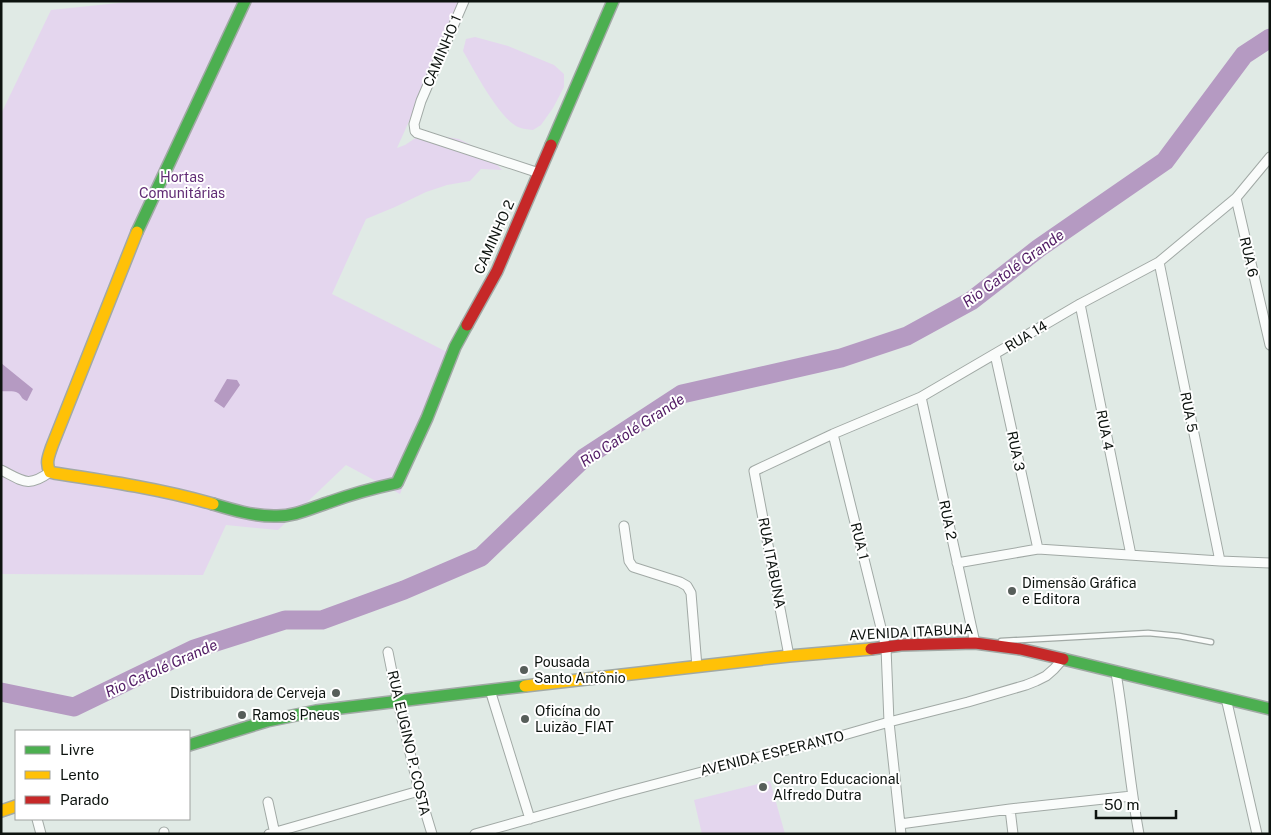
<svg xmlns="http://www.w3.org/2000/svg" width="1271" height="835" viewBox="0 0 1271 835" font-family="'Public Sans',sans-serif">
<rect width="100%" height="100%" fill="#e0eae5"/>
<!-- green -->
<path fill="#e4d6ee" d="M137,1h326l-66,147 8,-3 18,-12 36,6 26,13 17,18 -21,-1 -11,12 -23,4 -21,7 -31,15 -29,12 -34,75 125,63 -57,137 -54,-29 -68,65 -52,-5 -23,50 -202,-1v-460l50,-104z
M475,37l33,9 46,19 10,9v13l-11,21 -12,17 -8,5c-5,-1 -11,-1 -15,-3 -19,-9 -44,-57 -55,-76l3,-12z
M770,781l15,53h-83l-8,-34z"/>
<!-- water -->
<path fill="#b59ac2" d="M1,363l32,26 -6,12c-6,-2 -5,-5 -9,-8 -5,-3 -12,-1 -17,-2z
M227,379l10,1 3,5 -16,23 -10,-7z"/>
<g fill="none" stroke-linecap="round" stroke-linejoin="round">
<!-- river -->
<path stroke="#b59ac2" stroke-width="19" d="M1,692l73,15 120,-58 91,-29h37l82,-30 77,-33 103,-99 98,-64 159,-36 66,-22 64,-35 68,-53 126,-87 79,-106 26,-17"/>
<!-- lane casing -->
<g stroke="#a1a9a5" stroke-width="7">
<path id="lane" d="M1001,641l147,-8 31,3 32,6"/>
</g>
<!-- street casing -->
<g stroke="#a1a9a5" stroke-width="11">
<path id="street" d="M464,1l-43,100 -7,23 1,7 2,2 122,40
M1236,198l34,147
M1159,262l61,299
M1080,304l51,251
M995,354l43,195
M921,397l54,246
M833,434l53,214 3,74 12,112
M1,470c22,11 27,18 49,2
M624,526l5,35 4,6 47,15 7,4 4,7 6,74
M957,563l81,-14 182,12 50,2
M388,652l10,50 21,89 13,43
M789,656l-35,-185 79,-37 88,-37 159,-93 79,-42 77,-64 34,-41
M1116,673c9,53 13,107 23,161
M490,690l40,129
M1226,698l31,136
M268,802l7,32
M1010,809l3,25
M37,819l4,15
M900,824l110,-15 122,-13
M164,832v2
M269,834l150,-43
M475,834l143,-40 141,-37 71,-18 59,-17 79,-20 58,-17 10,-4 10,-5 8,-7 8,-9"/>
</g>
<!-- fast casing -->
<g stroke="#a1a9a5" stroke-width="14">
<path id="fast" d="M551,145l62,-144
M137,232l108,-231
M213,504c20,6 40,12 61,12 20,1 37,-8 56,-14 22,-8 44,-14 67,-19l30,-65 28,-71 12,-22
M1063,659l207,50
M189,745l78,-24 49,-10 209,-25"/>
</g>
<!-- slow casing -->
<g stroke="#a1a9a5" stroke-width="14">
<path id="slow" d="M137,232l-85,214c-3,9 -7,17 -2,26l4,1c53,8 107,16 159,31
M525,686l264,-30 82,-7
M1,811l15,-5"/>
</g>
<!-- jam casing -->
<g stroke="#a1a9a5" stroke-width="14">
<path id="jam" d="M467,325l30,-54 54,-126
M871,649l30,-4 74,-2 45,6 43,10"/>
</g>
<!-- lane -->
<use href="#lane" stroke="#fafcfb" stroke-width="4.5"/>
<!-- street -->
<use href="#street" stroke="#fafcfb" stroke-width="9"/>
<!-- fast -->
<use href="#fast" stroke="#4caf50" stroke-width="11"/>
<!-- slow -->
<use href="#slow" stroke="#ffc107" stroke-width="11"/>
<!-- jam -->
<use href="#jam" stroke="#c62828" stroke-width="11"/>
</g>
<!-- markers -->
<g fill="#575e5a" stroke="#fff" stroke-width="2">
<circle cx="1012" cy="591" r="5"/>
<circle cx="524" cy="670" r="5"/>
<circle cx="336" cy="693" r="5"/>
<circle cx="242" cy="715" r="5"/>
<circle cx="525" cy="719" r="5"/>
<circle cx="763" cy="787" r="5"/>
</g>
<g text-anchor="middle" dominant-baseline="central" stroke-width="4" stroke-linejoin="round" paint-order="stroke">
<!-- street labels -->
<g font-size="14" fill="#0d130f" stroke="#fff">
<text transform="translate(442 51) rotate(-67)">CAMINHO 1</text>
<text transform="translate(494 237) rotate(-66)">CAMINHO 2</text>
<text transform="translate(1249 257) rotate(77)">RUA 6</text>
<text transform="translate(1026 336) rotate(-31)">RUA 14</text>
<text transform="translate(1189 412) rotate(79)">RUA 5</text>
<text transform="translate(1105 430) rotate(79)">RUA 4</text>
<text transform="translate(1016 451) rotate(78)">RUA 3</text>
<text transform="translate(948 520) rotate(78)">RUA 2</text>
<text transform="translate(860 541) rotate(76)">RUA 1</text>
<text transform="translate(772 563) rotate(79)">RUA ITABUNA</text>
<text transform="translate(911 632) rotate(-3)">AVENIDA ITABUNA</text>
<text transform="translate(409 743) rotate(77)">RUA EUGINO P. COSTA</text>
<text transform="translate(772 753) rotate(-14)">AVENIDA ESPERANTO</text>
</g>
<!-- park labels -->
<g font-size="14" fill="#602b74" stroke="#fff">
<text x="182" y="177">Hortas<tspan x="182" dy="16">Comunitárias</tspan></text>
</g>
<!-- poi labels -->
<g font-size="14" fill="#0d130f" stroke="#fff" text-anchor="start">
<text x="1022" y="583">Dimensão Gráfica<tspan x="1022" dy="16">e Editora</tspan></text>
<text x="534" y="662">Pousada<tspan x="534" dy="16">Santo Antônio</tspan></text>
<text x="326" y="693" text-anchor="end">Distribuidora de Cerveja</text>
<text x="535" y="711">Oficína do<tspan x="535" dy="16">Luizão_FIAT</tspan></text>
<text x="252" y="715">Ramos Pneus</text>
<text x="773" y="779">Centro Educacional<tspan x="773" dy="16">Alfredo Dutra</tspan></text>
</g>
<!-- water labels -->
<g font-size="15" font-style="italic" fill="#511b64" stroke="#fff">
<text transform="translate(1013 268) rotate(-36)">Rio Catolé Grande</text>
<text transform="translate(632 430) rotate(-33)">Rio Catolé Grande</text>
<text transform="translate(161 668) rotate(-24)">Rio Catolé Grande</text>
</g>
</g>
<!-- border -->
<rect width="1271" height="835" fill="none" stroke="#0d130f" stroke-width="5"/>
<!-- legend -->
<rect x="15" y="730" width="175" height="90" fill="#ffffff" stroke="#9ea19f"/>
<rect x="25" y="746" width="25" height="8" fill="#4caf50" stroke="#9ea19f"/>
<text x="60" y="755" font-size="15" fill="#0d130f">Livre</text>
<rect x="25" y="771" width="25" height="8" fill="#ffc107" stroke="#9ea19f"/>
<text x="60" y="780" font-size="15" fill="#0d130f">Lento</text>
<rect x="25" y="796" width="25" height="8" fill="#c62828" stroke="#9ea19f"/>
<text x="60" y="805" font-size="15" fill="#0d130f">Parado</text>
<!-- scale -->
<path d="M1096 810v8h80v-8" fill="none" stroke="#0d130f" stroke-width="2.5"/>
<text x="1104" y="810" font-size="15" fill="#0d130f" stroke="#ffffff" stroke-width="4" paint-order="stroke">50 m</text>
</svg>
